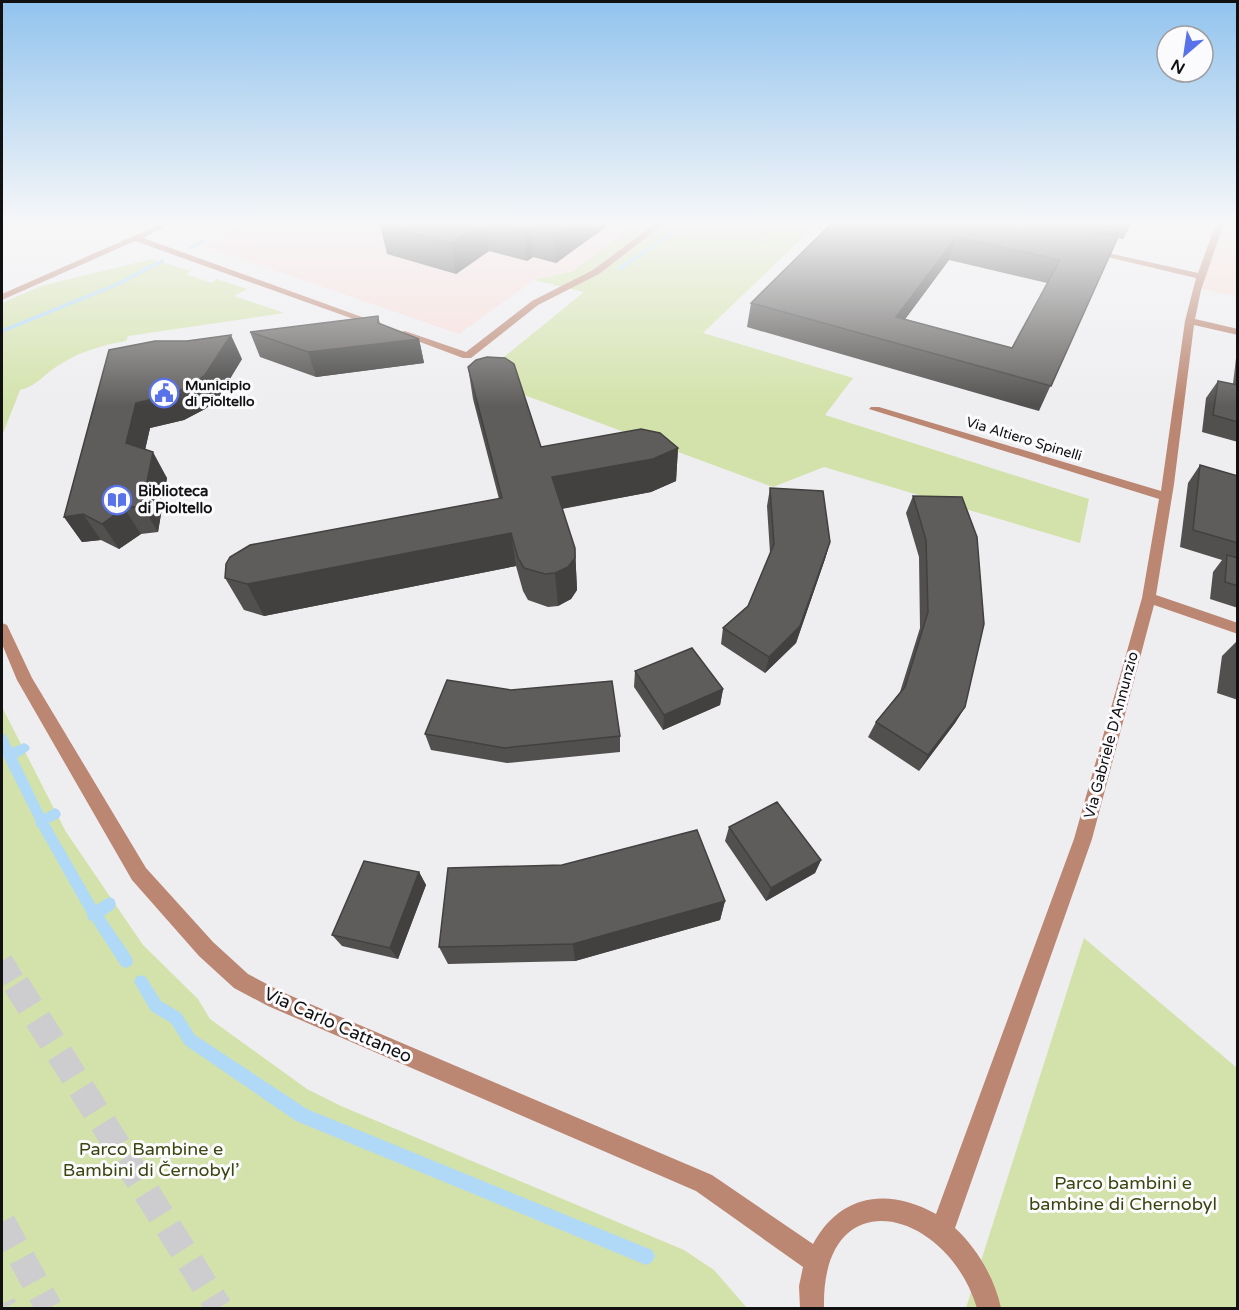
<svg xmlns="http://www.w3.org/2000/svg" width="1239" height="1310" viewBox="0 0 1239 1310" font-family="'Varela Round',sans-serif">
<rect width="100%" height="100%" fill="#eeedf0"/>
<!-- industrial -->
<path fill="#f7ded7" d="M1220,223h17v73l-40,-8z"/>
<!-- education -->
<path fill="#f8ddda" d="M248,223h389l-64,48 -39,9 -75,54 -257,-89z"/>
<!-- green -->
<path fill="#d3e2aa" d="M637,223h181l-115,110 150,45 -28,37 264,84 -9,44 -256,-76 -51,20 -295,-109 106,-86 -50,-12 39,-9z
M152,259l39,12 -5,3 25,9 6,-4 30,10 -13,7 50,17 -156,23 -2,5c-24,4 -47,11 -67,24 -15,9 -22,21 -39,25l-18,46v-133l39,-17z
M2,707l64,125 77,113 55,54 12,20 97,70 34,17 343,144 30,20 33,38h-745z
M1084,938l153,130v240h-271z"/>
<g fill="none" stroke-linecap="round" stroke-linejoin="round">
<!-- stream -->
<path fill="#b0d9f7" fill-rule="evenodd" d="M685,223h6l-70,47 -5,-1z
M204,239l3,2 -1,1 -15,7 -5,-1z
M162,259l2,1v2l-44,23 -118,48v-4l114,-46z
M2,733l4,2 6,13 12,-5 4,2 2,3 -2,3 -11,7 27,56 11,-6 4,2 2,4 -2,4 -10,5 47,82 13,-8 5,2 2,5 -2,5 -10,7 27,40 2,5 -2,5 -5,2 -5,-2 -29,-45 -4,-1 -1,-6 -49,-87 -2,-1 -1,-6 -32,-64 -1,-6z
M141,975l5,2 15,24 20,12 14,22 112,74 345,141 3,6 -3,6 -6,3 -350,-144 -111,-76 -14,-22 -20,-12 -17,-29 2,-5z"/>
<!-- highway-tunnel-far1 -->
<path stroke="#cdcccf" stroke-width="22" stroke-dasharray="22 10" stroke-linecap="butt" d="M2,961l15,25"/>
<!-- highway-tunnel -->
<path stroke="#cdcccf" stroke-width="27" stroke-dasharray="27 14" stroke-linecap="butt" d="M16,984l203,324
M2,1222l47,86
M2,1304l2,4"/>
<!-- minor -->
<path fill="#bb8672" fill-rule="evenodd" d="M163,223h10l-30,15 241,87 -8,2 -241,-86 -133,59v-6z
M656,223h9l-66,51 -61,31 -67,53h-8l-67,-25 9,-2 61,21 66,-51 61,-31z
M1216,223h8l-23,67 -6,29 43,10v6l-44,-10 -20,159 -18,111 82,28v11l-84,-29 -62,234 -137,389c22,20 40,51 46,80h-24c-31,-101 -156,-130 -153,0h-24l-1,-22 4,-19 -107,-76 -428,-185 -34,-18 -35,-32 -67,-76 -115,-200 -15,-36v-21l5,2 25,53 114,190 67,74 35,32 34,18 430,183 101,69c27,-50 75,-57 123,-30l138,-375 68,-241 17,-99 -290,-90 2,-2h8l282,84 24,-170 11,-43 -110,-26 4,-3 108,24z"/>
</g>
<!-- wall -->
<path fill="#52504e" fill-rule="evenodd" d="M383,223h228l-55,40 -23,-6 -6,4 -38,-10 -33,23 -69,-20 -7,-29z
M832,223h300l-9,16 -5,-1 -79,173 -292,-84 4,-24zM949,260l98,23 -35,65 -107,-29z
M380,324l39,15 5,24 -108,14 -56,-20 -10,-25z
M155,341l87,18 -25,41 -12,9 -21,11 -34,8 -5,22 22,28 -9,54 -17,2 -22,15 -18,-9 -19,2 -18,-25z
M1238,341v101l-36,-10 4,-34 12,-17 15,3z
M468,367l73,80 137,1 -2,33 -25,11 -89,17 13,39 2,42 -6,9 -13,7 -10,1 -20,-7 -5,-9 -7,-25 -252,50 -20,-6 -19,-32 274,-79 -26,-100z
M1200,465l38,11v132l-28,-9 3,-27 9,-12 -42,-13 8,-64z
M770,488l60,54 -5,17 -29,84 -31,30 -44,-29 2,-16 25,-22 22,-53 -3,-47z
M913,496l49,1 3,210 -10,16 -36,48 -51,-34 8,-15 24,-30 20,-64 -1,-71 -13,-44z
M1238,640v60l-21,-7 5,-37z
M635,671l88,18 -3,16 -57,25 -29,-43z
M425,734l195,2v16l-113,11 -76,-13z
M729,827l92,33 -6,13 -49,28 -41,-60z
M419,872l7,13 -28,74 -56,-13 -10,-11z
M725,901l-5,19 -145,41 -127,3 -9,-17z"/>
<!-- shaded-wall -->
<path fill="#424140" d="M484,223h1l4,28 -33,23 -5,-31z
M569,223h42l-55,40 -2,-30z
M531,227l2,30 -6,4 -3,-29z
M956,237l-7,23 -60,81 7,-24z
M378,316l6,24 35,-1 5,24 -108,14 -8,-25z
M231,335l11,24 -25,41 -12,9 -21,11 -34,8 -9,40 -15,-25 10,-40z
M678,448l-2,33 -25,11 -97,18 -2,-33z
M153,452l14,26 -9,54 -16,-26z
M124,508l17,26 -22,15 -17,-25z
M83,514l18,26 -19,2 -18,-25z
M511,533l5,33 -252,50 -17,-32z
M830,542l-5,17 -29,84 -31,30 4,-16z
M575,548l2,42 -6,9 -13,7 -3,-33z
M723,689l-3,16 -57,25 1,-15z
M965,707l-10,16 -36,48 9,-16z
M821,860l-6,13 -49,28 5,-13z
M419,872l7,13 -28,74 -8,-11z
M725,901l-5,19 -145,41 -2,-17z"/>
<!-- building -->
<path fill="#5f5d5b" stroke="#424140" stroke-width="1.5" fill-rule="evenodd" d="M383,223h101l-33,20 -71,-18z
M488,223h81l-15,10 -23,-6 -7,5z
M832,223h220l66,14 -67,149 -300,-83zM956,237l104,23 -48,88 -116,-31z
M1092,223h32l-2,6z
M378,316v7l41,16 -111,13 -58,-20z
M231,335l-26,40 -12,9 -22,11 -35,8 -10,40 27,9 -11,54 -18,2 -22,16 -19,-10 -19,3 45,-167 46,-9h32z
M487,357l18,1 9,6 27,83 100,-18 19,4 18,15 -25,11 -101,18 23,71v10l-7,9 -13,6 -10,1 -21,-6 -6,-10 -7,-25 -264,51 -22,-6 1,-14 4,-7 20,-12 252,-47 -34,-131 8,-7z
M1218,381l20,4v37l-25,-7z
M1200,465l38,11v67l-45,-13z
M770,488l53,3 7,51 -30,84 -31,31 -46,-29 25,-22 26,-62z
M913,496l49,1 15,40 7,87 -19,83 -37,48 -52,-33 29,-35 23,-75 -2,-72z
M1227,555l11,3v28l-13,-4z
M692,648l31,41 -59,26 -29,-44z
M447,680l64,10 101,-9 8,55 -116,12 -79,-14z
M777,802l44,58 -50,28 -42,-61z
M697,830l28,71 -152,43 -134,3 9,-79 114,-3z
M364,861l55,11 -29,76 -58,-13z"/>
<!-- sky -->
<linearGradient id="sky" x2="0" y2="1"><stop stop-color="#91c3ee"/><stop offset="0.55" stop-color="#f7f7f8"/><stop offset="1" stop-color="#f7f7f8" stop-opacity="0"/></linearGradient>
<rect width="1239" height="406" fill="url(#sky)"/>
<!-- icons -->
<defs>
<g id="civic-ring" transform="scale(1.5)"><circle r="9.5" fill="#fbfbfe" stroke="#5a72e9" stroke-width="1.5"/><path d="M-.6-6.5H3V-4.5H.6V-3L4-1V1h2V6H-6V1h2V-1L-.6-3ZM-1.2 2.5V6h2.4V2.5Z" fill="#5a72e9"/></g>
<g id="library-ring" transform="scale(1.5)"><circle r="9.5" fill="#fbfbfe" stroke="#5a72e9" stroke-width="1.5"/><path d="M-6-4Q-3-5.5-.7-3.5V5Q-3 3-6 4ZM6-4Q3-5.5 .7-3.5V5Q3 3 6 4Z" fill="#5a72e9"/></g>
</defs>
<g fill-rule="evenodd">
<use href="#civic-ring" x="164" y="393"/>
<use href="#library-ring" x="117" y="500"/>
</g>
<g text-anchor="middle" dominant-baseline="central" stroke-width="6" stroke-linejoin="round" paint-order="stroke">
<!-- far-poi labels -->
<g font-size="14" font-weight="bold" fill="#111112" stroke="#fbfbfe" text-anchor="start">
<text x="185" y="385">Municipio<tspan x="185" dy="16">di Pioltello</tspan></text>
</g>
<!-- far-street labels -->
<g font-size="14" fill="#111112" stroke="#fbfbfe">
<text transform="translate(1024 439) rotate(17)">Via Altiero Spinelli</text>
</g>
<!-- poi labels -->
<g font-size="15" font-weight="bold" fill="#111112" stroke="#fbfbfe" text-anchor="start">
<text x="138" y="491">Biblioteca<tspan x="138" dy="17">di Pioltello</tspan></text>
</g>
<!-- street labels -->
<g font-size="15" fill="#111112" stroke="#fbfbfe">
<text transform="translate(1111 735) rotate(-75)">Via Gabriele D'Annunzio</text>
</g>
<!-- near-street labels -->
<g font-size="18" fill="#111112" stroke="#fbfbfe">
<text transform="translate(338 1025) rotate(24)">Via Carlo Cattaneo</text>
</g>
<!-- near-park labels -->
<g font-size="18" fill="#3b450e" stroke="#fbfbfe">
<text x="151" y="1149">Parco Bambine e<tspan x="151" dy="21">Bambini di Černobyl’</tspan></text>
<text x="1123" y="1183">Parco bambini e<tspan x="1123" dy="21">bambine di Chernobyl</tspan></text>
</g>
</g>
<!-- border -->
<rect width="1239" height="1310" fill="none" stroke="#111112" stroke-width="6"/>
<!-- north arrow -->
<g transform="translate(1185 54) rotate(209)"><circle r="28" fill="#fbfbfe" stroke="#9d9da0" stroke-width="1.5"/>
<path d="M0-4.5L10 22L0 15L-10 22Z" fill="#5a72e9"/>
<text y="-9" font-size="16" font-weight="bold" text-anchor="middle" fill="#111112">N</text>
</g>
</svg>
